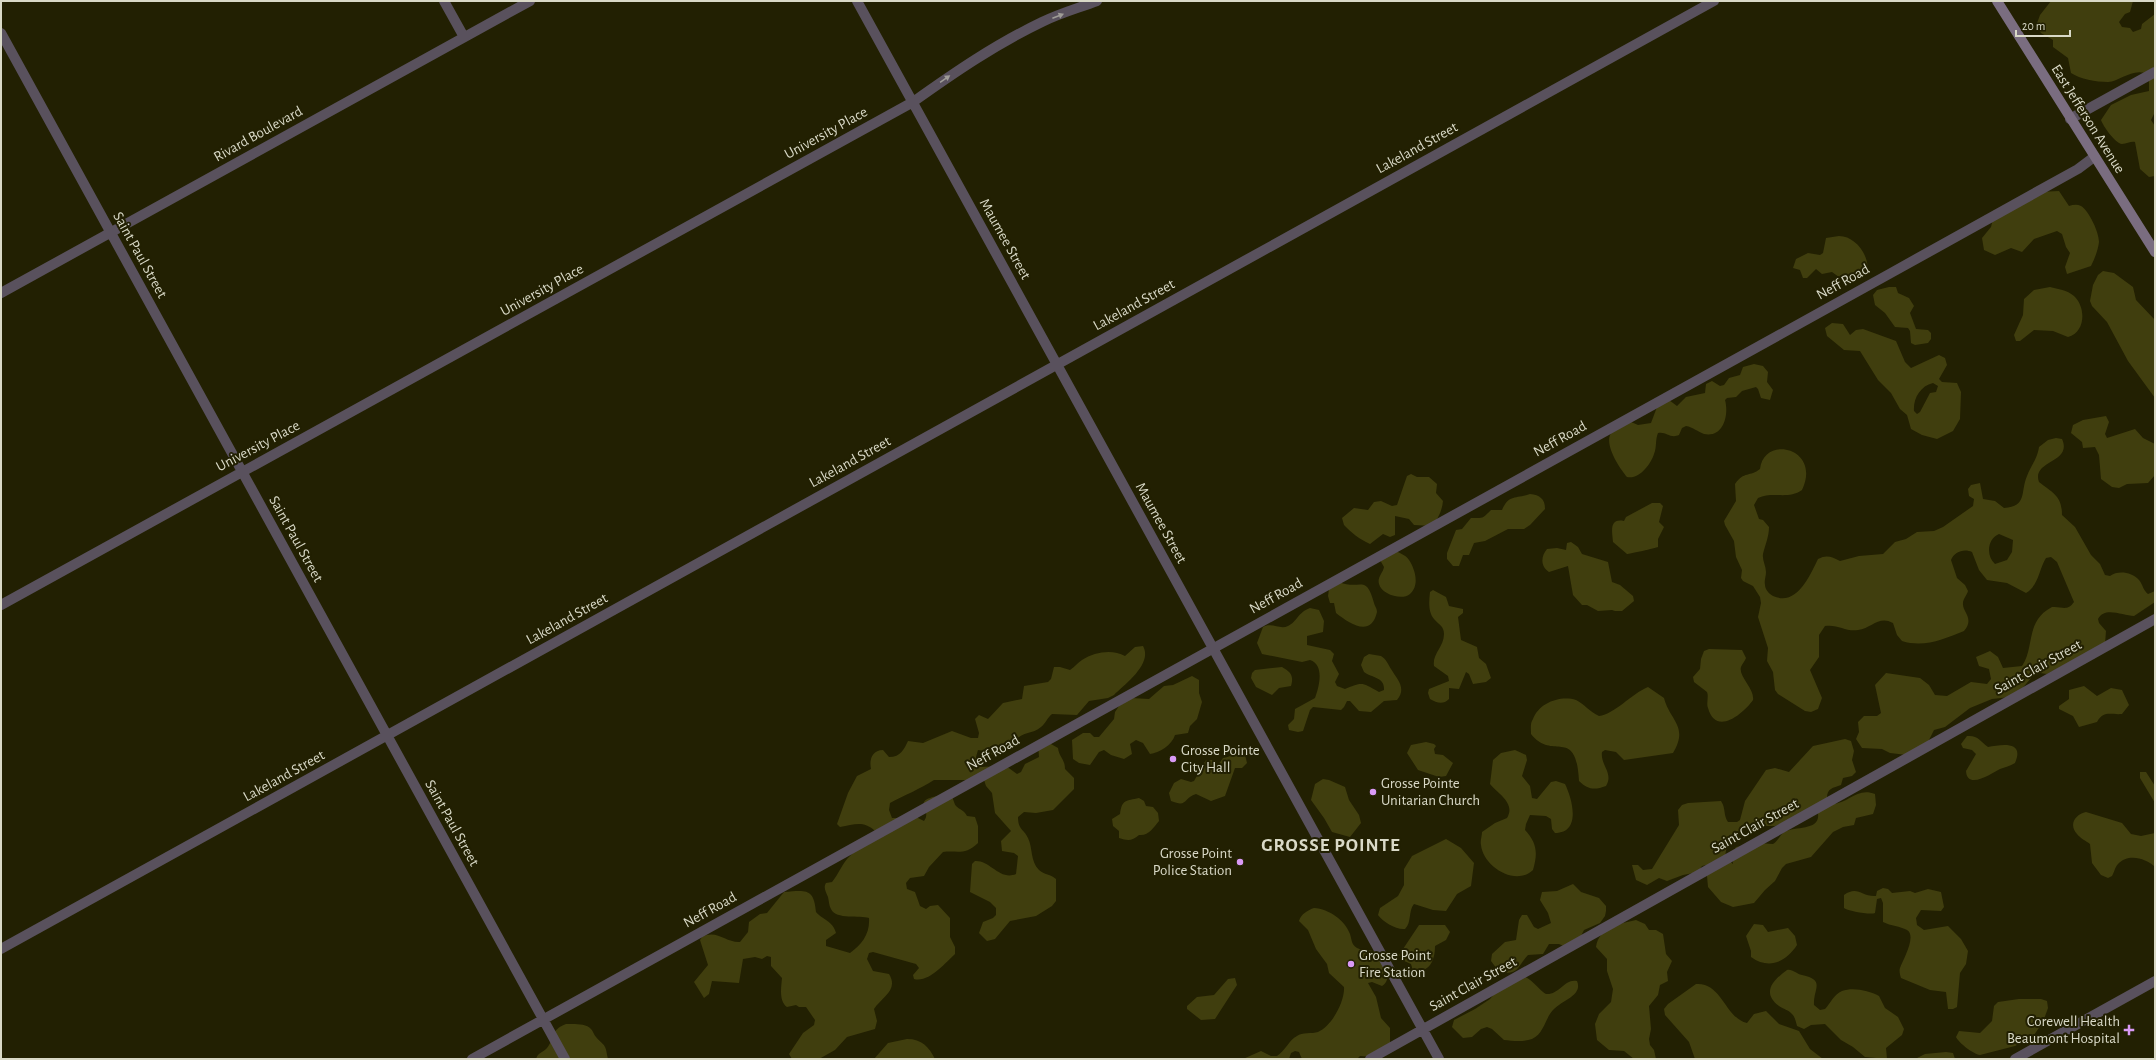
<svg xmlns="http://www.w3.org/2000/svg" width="2156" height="1060" viewBox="0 0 2156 1060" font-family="'Alegreya Sans',sans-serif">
<rect width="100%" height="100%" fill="#222002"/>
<!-- green -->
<path fill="#403e0e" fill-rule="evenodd" d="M2051,1h82l-3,11 -5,2 -6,8 3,5 8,1 3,4 8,-3 1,-5 13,-10v98l-4,8 4,6v50l-6,1 -9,-8 -5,-27c-4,-1 -8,2 -13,2 -7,-1 -19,-18 -21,-24l10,-15 20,-10 18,-4v-10l-4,-8c-14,-4 -25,8 -37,9 -12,0 -28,-3 -37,-9l-3,-15 -15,-11v-7l-12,-7 -5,-7 4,-11z
M2059,191l10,15c4,-1 8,-2 12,0 8,5 18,26 18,36 -1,8 -4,16 -8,24l-24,8 -2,-7 5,-14 -4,-6 -4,-13 -5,-3 -23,8 -12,13 -11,-4 -16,7 -11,-5 -2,-12 9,-11 2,-8 46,-27z
M1839,236c17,0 32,21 28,38l-6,2 -22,1 -7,-5 -10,2 -6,-5 -9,9h-4l-3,-8 -7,-2 3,-9 12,-6 12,2 3,-2 3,-15z
M2103,271l11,2 19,14 3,13 19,20v78l-27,-37 -21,-39 -15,-16 -2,-5 3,-16 5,-10z
M1889,287h7l2,6 11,5 5,8 -4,7 6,16 12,1 3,3v6l-3,4 -13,2 -4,-2 -1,-12 -2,-3 -13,-1 -10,-14 -10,-8 -2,-10 4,-5z
M2050,287c8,2 17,3 24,9 12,11 12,36 -6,41l-15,-6 -19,-1 -14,11h-4l-2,-6 9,-20 1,-16 10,-9z
M1832,323l11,1 7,11 6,-5 7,-1 33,12 9,21 6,6 28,-13 6,3 2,7 -8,14 3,3 15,1 4,9 -1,27 -7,12 -16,8 -15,-4 -11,-6 -4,-14 -7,-6 -9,-16 -13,-13 -18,-29 -16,-1 -17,-14 -2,-8zM1933,383l5,3 -2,6 -6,1 -10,19 -3,2 -3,-3c-1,-12 6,-25 19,-28z
M1754,364l9,2 5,6 -1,10 6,8 -3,10 -9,-2 -3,-9 -2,-2 -14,4 -6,6 -9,1 -2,2c4,14 -1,38 -21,34 -6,-2 -11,-7 -18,-8l-4,2 -3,7c-9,4 -13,-4 -21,-2 -3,7 -1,14 -4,21 -3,10 -15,26 -27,23 -7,-8 -26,-36 -14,-46 4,-4 13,-6 18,-9l7,3 13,-2 6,-16 12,-7 8,6 9,-9 19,-4 1,-9 6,-3 8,5 4,-1 5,-7 11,-3 3,-8z
M2106,416l3,6 -4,12 2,4 28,-9 8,9 12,6v31l-7,8 -21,1 -8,4 -7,-1 -11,-8 -2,-24 -4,-8 -12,1 -1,-6 -11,-9 2,-8 10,-5z
M2056,438l6,1c11,24 -31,21 -23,43 14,11 23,14 23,33l13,12 16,28 9,9 5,11 5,1c8,-6 22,-4 29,4 4,5 4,10 9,14l7,-3v11l-21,14c-11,0 -29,-10 -36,3l1,4 7,8 -1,13 -58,30 -7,-1 -8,4 -12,14 -10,6 -18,2 -22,9 -25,19 -11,3 -9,18 -18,7 -17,-2 -8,-4 -20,-1 -6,-9 3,-7 -1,-10 6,-6h13l4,-3 -6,-28 11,-12 34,5 9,7 6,10 12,1 24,-14 16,2 4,-5 -2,-10 -10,-3 -3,-9 14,-6 8,6 5,11 19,-2c13,-19 3,-45 30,-59 10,-1 15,5 22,-5l-17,-40 -6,-5 -5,1c-7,11 -7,27 -20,35l-19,-10 -20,-3 -8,-10 -7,-18c-8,-4 -18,0 -21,8l6,18 8,7 3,6c-1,4 -5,8 -5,12 -1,9 12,15 1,28 -20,8 -40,17 -62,10l-5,-6 -4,-12c-14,-8 -21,5 -35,7 -12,2 -20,-6 -33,-4l-6,9v22l-9,13 12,28 -4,11 -7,3 -6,-1 -27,-17 -3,-4 -2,-18 -6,-11 1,-13 -10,-31 3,-14 -1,-6 -7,-11 -10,-5 -2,-3 1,-8 -6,-13 -2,-16 -9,-16 -1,-4 12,-20 -1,-17c9,-13 15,-7 25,-15 4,-35 62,-21 42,21 -14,10 -29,1 -44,8l-4,7 5,14 4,1 6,7c0,10 -4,18 -6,27 -1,6 3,12 3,18 0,5 -2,8 -1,13 0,4 4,9 8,11 24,11 37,-21 45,-37 9,-5 14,-2 22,2l19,-5 24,-2 12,-12 11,-3 11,-7 17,-1 9,-4 30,-21 1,-7 -5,-3 -1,-7 3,-4 9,-2 3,16 12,2 9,7c24,-2 16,-16 23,-32 4,-11 10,-16 12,-29l9,-7zM1999,534l14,6 -1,12 -5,8 -12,4c-9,-8 -8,-25 4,-30z
M1411,474l6,3h12l8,7 -1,9 7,8c-1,10 -5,18 -11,25l-18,-1 -5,-6 -14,-3v19l-5,2 -7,-3 -13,10c-11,-5 -18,-11 -26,-19l-2,-7 12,-10 14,2 6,-8 7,-1 11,5 5,-1 10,-29z
M1530,494c10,1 15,5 15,15l-15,16 -6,4h-16l-23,12 -11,2 -5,12h-6l-4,11h-6l-6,-7v-6l9,-23 6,-1 9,-11c13,0 11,1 20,-8h11c7,-16 13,-11 28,-16z
M1652,503h8l3,3 -4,16 5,5 -6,12v8c-2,1 -29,7 -31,7l-14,-12c-1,-11 -4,-24 11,-21l2,-4z
M1571,542l7,5 4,7 26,8 4,20 8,3 13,11 1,5 -12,10h-7l-3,-1 -14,1 -11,-6h-5l-9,-10 -5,-29 -19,6c-9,-6 -8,-16 -2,-23l10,-1 9,2 1,-7z
M1393,550c5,2 13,5 16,10 6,9 11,25 1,34 -8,7 -29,0 -31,-10 -2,-7 4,-11 5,-17l-4,-7z
M1339,582c21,9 27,-9 35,21 1,4 3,5 3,9 -6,26 -27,12 -41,1l-2,-10h-4l-2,-7 1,-7z
M1433,590l13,7 3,9 14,3v4l-5,4 3,23 16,7 2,11 7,6 5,14 -5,4 -13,2 -4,-10 -3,-2 -7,17 -10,-1v11c-6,6 -12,4 -19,0l-2,-6 1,-4 20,-8 -1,-5 -14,-10c-2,-12 10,-19 10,-32 0,-8 -5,-9 -10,-15 -6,-7 -5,-18 -4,-27z
M1310,608l9,2 5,11 -1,11 -16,4v9l23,5 4,4 -2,7 7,13 -4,8 2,4 8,3c18,-7 16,-7 34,3l5,-2c1,-13 -12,-12 -20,-18l-3,-7 3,-8 5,-3 12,2c5,3 7,8 10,13 6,10 16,19 6,31l-13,1 -13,11 -12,-1 -9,-10h-3l-3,6 -3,3 -28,-3 -3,3 -7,21 -5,1 -9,-2 -1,-5 6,-6 1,-10 20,-11c4,-11 10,-33 -5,-38l-8,2 -40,-8 -5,-11 6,-16c8,-5 17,3 25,-1 10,-5 9,-13 22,-18z
M1143,646c10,18 -18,38 -29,49l-6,3 -19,3 -12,14 -25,-1c-5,4 -6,9 -11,13 -9,8 -21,4 -27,16l-15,2 -2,9c-8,2 -13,-4 -19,-4l-2,7 2,10 28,-1 11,8 4,-2 4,-8 14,-7 -1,-13h13l7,4c1,9 7,11 7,21l9,9v11l-21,21 -17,3 -12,-1 -6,5c0,13 6,12 10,21 5,10 2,23 11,32 5,5 12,4 17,9v22l-4,5 -16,10 -26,5 -15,18 -8,2 -8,-8 4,-11 10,-4 3,-3v-7l-6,-6 -20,-10 2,-28 3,-3c15,-1 25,20 41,13l2,-18 -4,-3 -12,-2 -1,-10 10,-10 -16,-18 -3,-20 -6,-7 -2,-6h-50c-14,9 -29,15 -44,23l-1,7 3,8h10c5,-3 7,-10 14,-6l2,6 6,3c10,-14 -19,-21 25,-27 5,3 4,8 7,12 4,4 8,4 11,10l8,1 3,9v17c-13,13 -21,7 -35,9l-14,15 -5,9 -14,2 -4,5 1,6 8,3 5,14 6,3 4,-3 8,-1 12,13v19l5,10v7c-10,9 -26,29 -41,25l-1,-4 6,-7 -3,-4 -43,-12 -4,1 -2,6 6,12 16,3c10,16 -7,23 -15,35l3,12 -2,8 -28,8 -12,13 -16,9h-27l-3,-5 14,-21 11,-8 1,-5 -9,-13h-7l-3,-2 -9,2c-8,-6 -6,-18 -5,-29l-11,-12v-9l-4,-1 -5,3 -7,-2 -12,2 -4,24 -27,-2 -3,13 -5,4 -10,-16 14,-17 -8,-25 2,-3c15,-8 24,6 38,5l8,-10 1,-10 11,-8 7,-1 17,-21c22,-2 30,-4 32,20 7,8 17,9 20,21l-10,7v6l24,7c12,-9 20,-19 19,-35 -9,-3 -33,2 -38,-9 -2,-3 -2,-8 -3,-12 -2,-5 -5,-9 -2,-14l6,-1c7,-8 10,-19 18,-26 6,-7 16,-10 24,-16l1,-9c-12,-11 -21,-6 -35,-4l-3,-3 11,-31 9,-17 14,-7c-2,-9 1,-19 12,-19l6,7c12,0 15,-8 19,-16l15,2 29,-12 19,7h7l1,-5 -4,-14 4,-4 9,4 15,-16 19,-4 2,-13 24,-4 3,-3 3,-12h6l10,3c5,-3 7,-7 12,-10 13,-8 30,-11 43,-4l10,-9z
M1709,649l33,1 4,8c-1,3 -4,6 -5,9 -3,9 14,22 12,33 -9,13 -37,37 -45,8 -2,-5 1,-11 -1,-16l-13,-10 -1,-5 7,-8 1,-10 3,-8z
M1282,667c9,5 12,9 9,19l-12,2 -7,7 -16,-8 -5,-9 1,-5 3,-3z
M1192,676l7,4v13l3,9 -5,17 -7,7 -2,7 -13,2c-3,10 -16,18 -25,19l-7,-11 -7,-3 -6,4 2,10 -8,5 -13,-4 -7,-5 -5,2 -9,13 -11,-2 -6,-4 -1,-19 11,-7h7l4,4h5l15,-18 1,-7 4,-6 12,-8 18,1 15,-13 9,-1z
M2084,686l13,10 14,-8 11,2 7,15 -7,9c-12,1 -18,-4 -25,8l-18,5 -6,-11 -14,-7v-3l10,-7v-9z
M1648,687l16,11c6,23 25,28 9,55l-49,7 -8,-8 -11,-2 -3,2c-2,13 12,21 4,34 -11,4 -18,4 -27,-5 -3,-56 -26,-19 -48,-47 0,-5 -1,-11 2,-15 6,-16 27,-24 43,-19 7,3 14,12 23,16 16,-2 32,-22 49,-29z
M1967,736c11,-1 13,5 21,11 13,-2 37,-7 27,16 -5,3 -10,4 -15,6 -6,3 -33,22 -34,2l10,-17 -4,-4 -9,-2 -2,-4z
M1845,739l6,2 3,10 -2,9 4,12 -4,4 -9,2 -2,7c-8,3 -14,3 -14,13l6,6c16,-1 24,-17 42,-10l1,11 -3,9 -17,4 -2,7 -11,2 -10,5 -22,25 -25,7 -4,4 -7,13 -10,9 -11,13 -21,4 -12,-5 -13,-15 -2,-22 -4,1 -4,6 -15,3 -16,6 -8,-3 -12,7 -11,-5 -4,-15h6l5,5 9,-1 27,-44 -1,-15 4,-5 6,-2 33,-2c5,7 2,14 7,21h9l3,-2 5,-19 21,-31 9,-2 14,4 24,-26zM1812,806l5,3c7,23 -20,16 -33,23 -4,3 -6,9 -11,12l-16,-1 -21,4 -4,7 1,10 -7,-6c-3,-13 12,-26 22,-32h27l15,-3z
M1426,742l8,2 2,2 -2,3 1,5 8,1 10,8 -7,13 -7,1 -21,-7 -11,-17 4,-8z
M1515,750l11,5 1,5 -5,16 8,10 2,12 5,1 14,-17 5,-1 9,3c7,14 17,49 -10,49l-3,-4 -1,-10 -5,-3 -16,-1 -4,9 -1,6c12,13 13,23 8,40 -18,17 -50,-4 -52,-25 -1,-4 1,-9 1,-13l13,-9 12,-5c9,-15 -9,-24 -17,-34l3,-24 8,-7z
M1244,751l3,12 -5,5h-7l-10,28 -14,5 -15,-7c-13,4 -8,14 -25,7l-2,-8 5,-10 7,-4 10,3 3,-1 4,-7 -1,-5 6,-4 3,-5h6l6,5 5,-7c8,-1 12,-6 21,-7z
M2140,772h6l9,14v17l-15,-25z
M1323,779l6,1 16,7 4,13 10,15 2,8 -11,14 -18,-5 -8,-14 -13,-18 4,-16z
M1139,798l5,3 2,5 7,1 5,6 1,8c-6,7 -10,15 -20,14 -7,6 -11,6 -20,3v-7l-6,-5 -1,-7 8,-5c2,-15 6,-13 19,-16z
M2086,812l36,11 9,11 10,2 14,-3v34c-9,-9 -27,-14 -37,-3 -3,3 -4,9 -6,12l-4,2 -7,-3 -9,-12 -2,-19c-4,-3 -10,-6 -13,-10 -9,-10 -1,-20 9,-22z
M1446,839l15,9 13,15 -3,23 -14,8 -11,17 -13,-1 -19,-6c-6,7 -2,18 -9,25 -9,1 -22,-7 -27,-14l2,-7 18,-12 6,-11v-16l8,-13z
M1573,884l8,8 18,6 7,8v5l-1,5 -5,7 -16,7 -5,10 -11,8 -9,-4h-10l-6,10 -15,1c-12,13 -8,19 -28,18l-9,-12 1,-7 13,-12 11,-2 3,-20 3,-5h5l7,12 4,2 13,-6 -3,-10 -8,-13 2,-8 15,-1z
M1883,888l5,1 4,4 18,-2 5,2 13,-4 13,3 3,15 -3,4 -20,-1 -5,8 1,7 7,5 24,-4 13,13 7,12 -2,13 -6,9 -3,34 -4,2h-5l-2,-17 -16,-2 -29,-12c-1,-3 -2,-8 -1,-10 3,-8 17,-32 7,-38 -7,-4 -16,-4 -24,-8v-19l-2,-5 -4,1 -2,14c-5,2 -27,-2 -31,-5v-13c14,-10 17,2 32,1l1,-5z
M1314,908c15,1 31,12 36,26 2,6 1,10 7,14 6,3 15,1 21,5 4,3 7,9 10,12 0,8 1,17 -6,21l-10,-4 -4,1 8,14 5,21 9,10v17l-15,12 -15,-1 -3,3h-55l-3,-7 -4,-1 -4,2 -2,6h-46l18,-8 10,5h6c8,-5 12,-16 20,-20 5,-4 15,-2 21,-4 14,-6 27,-31 26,-45l-15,-14 -2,-9 -11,-15 -8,-19 -9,-9c2,-7 9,-11 15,-13z
M1636,920l9,4 4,6h7l7,4 3,20 6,7 -5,11 1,9 -8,4 -2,10 -9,11 2,23 -2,10 1,6 4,5 2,9h-22l-10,-8 -15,-1 -12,-10 -2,-16 4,-10 12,-12 2,-13 -6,-18v-12l-11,-12c3,-20 23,-23 40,-27z
M1754,924l9,1 5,7 20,-4 7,8 2,9c-11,17 -28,25 -46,12v-6l-5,-15z
M1419,925h26l5,7 -4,8 -11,6c0,14 -5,27 -22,25l-2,-7 -9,-4 -3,-5z
M1787,970c6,-1 9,4 15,5 24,5 11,14 12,30l6,5 5,-1c5,-5 9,-15 17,-18 12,-4 27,0 37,5l6,12 13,9 6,12 -2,6 -16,13 1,11 -22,-2 -12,-10 -12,-7 -16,-16 -14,1 -7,4 -7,-3c-1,-4 -2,-9 -5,-12 -3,-4 -9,-5 -13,-8 -19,-14 -4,-27 8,-36z
M1525,977c8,3 17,16 21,17 13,1 19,-16 31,-13 6,14 -14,19 -23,28 -9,8 -9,24 -22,30 -8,3 -19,2 -28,1l-12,-11 -5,-2 -6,2 -9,8 -9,1 -11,-11 2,-7 21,-11 15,-10 6,-7z
M1235,978l2,7 -22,34 -14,1 -14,-11v-3l10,-9 17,-2 14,-16z
M1696,984c26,-2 29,34 51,39l7,-9 12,-3 13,13 20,7 11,18 13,10h-128l-6,-17 -24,-27 -1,-6 4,-5z
M2019,999h22l6,2 1,7 -5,14 -9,13 -19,11 -35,9c-7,-1 -21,-12 -24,-18l3,-6 21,2 12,-12 2,-15 4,-4z
M566,1024c7,0 20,-1 25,5 2,2 3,6 5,8 10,11 9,6 12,22h-72c2,-7 7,-6 11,-11 9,-11 2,-17 19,-24z
M907,1039c15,0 22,8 28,20h-61l14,-16z
M1946,1052l7,1 2,6h-40l10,-5z"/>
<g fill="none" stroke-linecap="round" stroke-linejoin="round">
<!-- minor -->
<path stroke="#59515d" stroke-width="10" d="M444,1l20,36
M857,1l582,1058
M1,33l564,1026
M2070,119l85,-47
M1,293l529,-292
M1,605l912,-503c42,-30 83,-58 129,-80 18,-9 37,-14 55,-21
M1,949l1713,-948
M472,1059l1419,-786 187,-104 16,-12
M1370,1059l785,-440
M2015,1059l140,-78"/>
<!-- secondary -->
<path stroke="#7a6d80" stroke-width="10" d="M1997,1l158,251"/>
</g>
<!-- one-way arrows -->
<defs><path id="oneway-solid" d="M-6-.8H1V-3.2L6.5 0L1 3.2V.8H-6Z"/></defs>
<g fill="#9f9c97">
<use href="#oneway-solid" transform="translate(1058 16) rotate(-21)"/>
<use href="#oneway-solid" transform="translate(945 79) rotate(-35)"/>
</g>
<!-- markers -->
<g fill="#da9af6" stroke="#222002" stroke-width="1.5">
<circle cx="1173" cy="759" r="4"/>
<circle cx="1373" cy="792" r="4"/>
<circle cx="1240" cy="862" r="4"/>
<circle cx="1351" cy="964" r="4"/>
<path d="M2127 1024h4v4h4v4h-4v4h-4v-4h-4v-4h4z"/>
</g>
<g text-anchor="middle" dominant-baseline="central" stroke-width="4" stroke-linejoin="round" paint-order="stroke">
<!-- street labels -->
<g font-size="15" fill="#d9d9c7" stroke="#222002">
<text transform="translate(2088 119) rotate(58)">East Jefferson Avenue</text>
<text transform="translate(826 133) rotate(-29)">University Place</text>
<text transform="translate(258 134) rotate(-29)">Rivard Boulevard</text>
<text transform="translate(1417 148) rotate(-29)">Lakeland Street</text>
<text transform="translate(1005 239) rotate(61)">Maumee Street</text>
<text transform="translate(140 255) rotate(61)">Saint Paul Street</text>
<text transform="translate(1843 282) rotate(-29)">Neff Road</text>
<text transform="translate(542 290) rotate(-29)">University Place</text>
<text transform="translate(1134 305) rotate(-29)">Lakeland Street</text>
<text transform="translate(1560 439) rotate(-29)">Neff Road</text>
<text transform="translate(258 446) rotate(-28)">University Place</text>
<text transform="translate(850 462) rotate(-29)">Lakeland Street</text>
<text transform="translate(1161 523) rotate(61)">Maumee Street</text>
<text transform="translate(296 539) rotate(61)">Saint Paul Street</text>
<text transform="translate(1276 596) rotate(-29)">Neff Road</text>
<text transform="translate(567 619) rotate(-29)">Lakeland Street</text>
<text transform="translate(2038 667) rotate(-29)">Saint Clair Street</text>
<text transform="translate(993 753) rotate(-29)">Neff Road</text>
<text transform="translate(284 776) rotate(-29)">Lakeland Street</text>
<text transform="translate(452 823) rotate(61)">Saint Paul Street</text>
<text transform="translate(1755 826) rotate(-29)">Saint Clair Street</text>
<text transform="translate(710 910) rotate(-29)">Neff Road</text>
<text transform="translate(1473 984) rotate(-29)">Saint Clair Street</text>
</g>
<!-- poi labels -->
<g font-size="15" fill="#d9d9c7" stroke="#222002" text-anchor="start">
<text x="1181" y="750">Grosse Pointe<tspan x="1181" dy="17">City Hall</tspan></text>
<text x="1381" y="783">Grosse Pointe<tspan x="1381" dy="17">Unitarian Church</tspan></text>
<text x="1232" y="853" text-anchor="end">Grosse Point<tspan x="1232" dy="17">Police Station</tspan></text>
<text x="1359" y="955">Grosse Point<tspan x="1359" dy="17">Fire Station</tspan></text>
<text x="2120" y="1021" text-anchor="end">Corewell Health<tspan x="2120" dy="17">Beaumont Hospital</tspan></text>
</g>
<!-- district labels -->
<g font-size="19" font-weight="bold" letter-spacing="1" fill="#d9d9c7" stroke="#222002">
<text x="1331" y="845">GROSSE POINTE</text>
</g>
</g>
<!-- border -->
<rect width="2156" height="1060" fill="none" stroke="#d9d9c7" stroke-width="4"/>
<!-- scale -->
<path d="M2016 30v6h54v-6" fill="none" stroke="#d9d9c7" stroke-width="2"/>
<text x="2022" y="30" font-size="12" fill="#d9d9c7" stroke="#222002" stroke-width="3" paint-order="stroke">20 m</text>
</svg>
